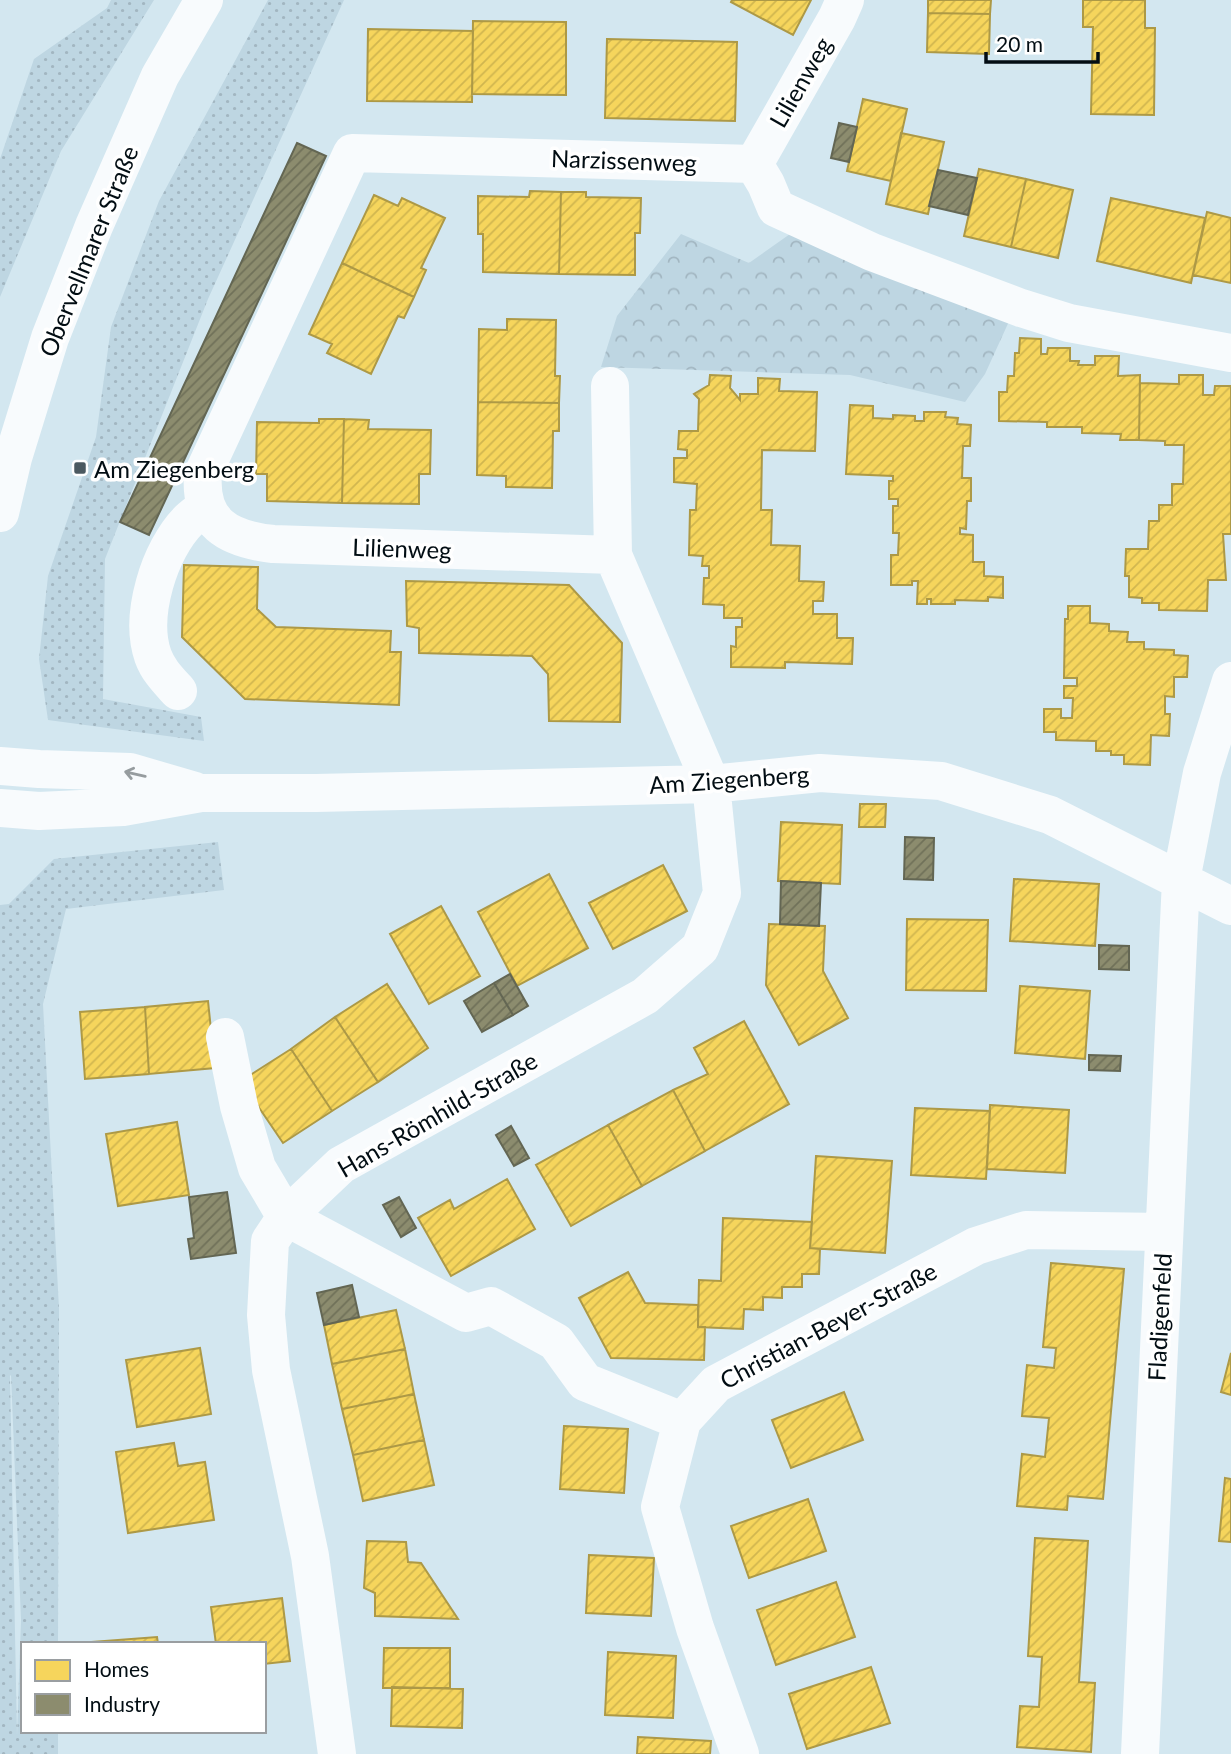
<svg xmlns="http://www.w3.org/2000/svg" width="1231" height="1754" viewBox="0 0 1231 1754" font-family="Lato,sans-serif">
<defs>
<pattern id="grass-dots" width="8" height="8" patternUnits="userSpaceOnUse" patternTransform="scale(1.75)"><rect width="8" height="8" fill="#bed6e2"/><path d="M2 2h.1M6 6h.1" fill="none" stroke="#a2b6c1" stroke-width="1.8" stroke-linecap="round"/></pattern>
<pattern id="park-crowns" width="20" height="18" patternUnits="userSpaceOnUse" patternTransform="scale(1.75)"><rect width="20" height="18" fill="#bed6e2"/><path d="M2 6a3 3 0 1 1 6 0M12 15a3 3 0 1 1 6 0" fill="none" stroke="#a2b6c1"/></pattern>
<pattern id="homes-hatch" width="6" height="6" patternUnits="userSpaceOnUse" patternTransform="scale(1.75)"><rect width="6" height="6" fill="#f6d55c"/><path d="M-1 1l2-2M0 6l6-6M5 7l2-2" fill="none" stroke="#d1b64f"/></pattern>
<pattern id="industry-hatch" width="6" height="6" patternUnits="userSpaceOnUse" patternTransform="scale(1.75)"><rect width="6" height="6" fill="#8c8c6e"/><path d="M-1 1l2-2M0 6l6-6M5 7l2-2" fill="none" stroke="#707159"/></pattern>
</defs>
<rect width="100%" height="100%" fill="#d3e7f0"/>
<!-- grass -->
<path fill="url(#grass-dots)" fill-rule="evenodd" d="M111,0h43l-93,151 -61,146v-138l34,-100 73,-51z
M268,0h76l-136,299 -103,260 -2,140 98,18 3,24 -156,-21 -9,-61 9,-83 48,-139 15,-110 48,-126z
M218,842l6,48 -158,19 -23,95 16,305 -1,335h-35v87h35v23h-58v-849l9,-1 45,-45zM11,1375l10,245 -4,115 -7,-359z"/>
<!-- park -->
<path fill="url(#park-crowns)" d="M681,234l68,29 41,-29 221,83 -26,57 -20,28 -115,-27 -249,-8 16,-51z"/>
<!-- homes -->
<path fill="url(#homes-hatch)" stroke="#ad9946" stroke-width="2" d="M732,0h79l-18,35 -62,-33z
M928,0h63l-1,14 -62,-1z
M1083,0h62v28h10l-1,87 -63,-1 2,-87h-10z
M928,13l62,1 -1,40 -62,-2z
M473,21l93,1v73l-94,-1z
M368,29l105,2 -1,71 -105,-1z
M607,39l130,3 -2,79 -130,-3z
M863,99l44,10 -16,72 -44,-10z
M901,133l43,9 -16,72 -42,-10z
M979,169l47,10 -15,68 -47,-11z
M1026,179l47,11 -15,68 -47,-11z
M530,191l31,1 -2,82 -76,-2v-38h-5v-38l51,1z
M561,192h25v5l55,1 -1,35h-5v42l-76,-1z
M374,195l24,11 4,-8 43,20 -24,50 5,2 -12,27 -72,-34z
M1111,198l94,20 -14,65 -94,-22z
M1207,212l24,6v65l-38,-8z
M342,263l72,34 -10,21 -6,-2 -27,58 -44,-21 5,-9 -23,-10z
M507,319l49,1 -1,56h5l-1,27 -81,-1 1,-73 28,1z
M1020,338l21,1v15h6l1,-6h22v13h9l-1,4h17v-9h24l-1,20 22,-1 -1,65h-19l1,-6 -39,-1v-6h-35v-5l-48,-1v-29h8l1,-16h6l1,-23h4z
M710,375l21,1 -1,12 10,12v-6h18v-16l22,1 -1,12 38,1 -2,59 -53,-1 -1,60h11l-1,35 29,1 -1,35 25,1 -1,19h-10v13h24v24h16l-1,26 -67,-2v6l-54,-1v-21l5,1v-20h6v-9h-18v-13l-21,-1 1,-26h5v-12h-7l1,-10 -14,-1 1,-45h6l1,-26 -23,-2v-24h13v-8l-9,-1 1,-18h19l1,-32 -5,-5 15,-9z
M1179,375h24v20h11l1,-9h16v148h-8l3,46h-18l-1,31 -48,-1v-7h-17v-5l-13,-1v-21h-4l1,-27h22l1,-28h10v-16h13v-21h11l1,-39h-19v-4l-26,-1 1,-57 39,1z
M478,402l81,1v28h-6l-1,57 -46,-1v-11l-29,-1z
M850,405l23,1v12l20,1v-4l22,1v5h9v-9h22l-1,5 13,1 -1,6 14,1 -1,21h-7l-1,32h9v23h-4l-1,28 -6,-1v6l13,1v27h11v14l19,1v21l-15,-1v4l-33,-1v4h-24v-5h-4v5h-10l1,-23h-6v4h-21v-30h7l1,-22h-6v-27h5v-7h-9v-18h4v-5l-47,-2z
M319,419h25l-2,84 -75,-2v-27h-11l1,-52 62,1z
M344,419l25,1 -1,9 63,1 -1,44h-11v30l-77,-1z
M184,565l74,2 -1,42 19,18 115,4 -1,21h11l-2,53 -154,-6 -63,-62z
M406,581l163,4 53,58 -2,79 -71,-1 -1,-47 -16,-18 -113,-3v-25l-12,-2z
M1068,606h22v17l19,1v7l19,1 -1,10h17v7l30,1v5l14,1 -1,21h-13v20l-9,-1v18h5l-1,22 -18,-1 -1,30 -26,-1v-9h-13v-4h-15v-10l-40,-1v-8h-12v-23h17v9h11l1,-20h-9v-12h13v-8h-13l1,-59h3z
M860,804h26l-1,23h-26z
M781,822l61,3 -2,59 -62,-3z
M663,865l24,46 -74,38 -24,-46z
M549,874l39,74 -71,38 -39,-74z
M1014,879l85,5 -4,62 -85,-5z
M441,906l39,70 -51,28 -39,-70z
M907,919l81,1 -2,71 -80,-1z
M769,924l56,2 -2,45 25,47 -49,27 -33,-60z
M387,984l41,64 -50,34 -43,-65z
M1020,986l70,5 -5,68 -70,-6z
M208,1001l7,67 -66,6 -4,-67z
M145,1007l4,67 -64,5 -5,-67z
M335,1017l43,65 -46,29 -41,-62z
M744,1021l45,83 -84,47 -32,-61 35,-16 -14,-26z
M291,1049l41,62 -49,32 -42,-62z
M673,1090l32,61 -63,35 -34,-61z
M990,1105l79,5 -4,63 -78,-4z
M915,1108l75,3 -4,68 -75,-4z
M177,1122l12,73 -71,11 -12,-72z
M608,1125l34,61 -71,40 -35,-61z
M816,1156l76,5 -7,92 -75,-5z
M507,1179l28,50 -84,47 -33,-58 32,-18 4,9z
M723,1218l89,4 -2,26 10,1 -1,25h-17v13h-20v11l-19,-1v13l-19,-1 -1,20 -45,-2 1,-47 22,1z
M1051,1263l73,6 -21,230 -35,-3 -1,14 -50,-4 5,-52 23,3 4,-39 -27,-2 5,-51 27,3 2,-20 -13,-1z
M628,1272l17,31 53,2v22h7l-1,33 -93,-2 -32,-60z
M396,1310l9,39 -73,15 -8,-39z
M200,1348l11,66 -74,13 -11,-67z
M405,1349l9,45 -72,15 -10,-45z
M1231,1353v42l-10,-3z
M844,1392l19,48 -72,28 -19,-48z
M414,1394l10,46 -71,15 -11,-46z
M564,1426l64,3 -4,64 -64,-4z
M424,1440l10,45 -71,16 -10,-46z
M174,1443l4,23 27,-4 9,58 -86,13 -12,-81z
M1225,1478l6,1v63l-12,-1z
M808,1499l18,52 -77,27 -18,-52z
M1035,1538l53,3 -9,141 16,1 -4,69 -74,-5 3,-41 19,1 3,-50 -14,-1z
M367,1541l39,1 2,20 13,1 37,56 -83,-3v-23l-11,-5z
M589,1555l65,3 -3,58 -65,-3z
M836,1582l19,55 -79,28 -19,-55z
M282,1598l8,63 -26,3v-20h-48l-5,-37z
M157,1637l1,7 -80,-1z
M384,1648h66v40h-67z
M608,1652l68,4 -3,62 -68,-3z
M871,1667l19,56 -83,26 -18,-55z
M392,1687l71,2 -1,39 -71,-2z
M638,1737l73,4 -1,13h-73z"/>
<!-- industry -->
<path fill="url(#industry-hatch)" stroke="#636653" stroke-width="2" d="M839,123l18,4 -8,35 -18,-4z
M297,143l29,13 -177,379 -29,-13z
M938,170l39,8 -9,37 -39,-9z
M905,837l29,1 -1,42 -29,-1z
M781,881l40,2 -2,43 -39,-2z
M1099,945l30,1v24l-30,-1z
M510,974l18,32 -15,9 -19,-32z
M494,983l19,32 -31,17 -18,-31z
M1089,1055l32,1 -1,15 -31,-1z
M511,1126l18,32 -15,8 -18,-31z
M227,1192l9,61 -45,6 -3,-20 6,-1 -5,-41z
M399,1197l17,31 -15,9 -18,-32z
M352,1285l7,32 -35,8 -7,-32z"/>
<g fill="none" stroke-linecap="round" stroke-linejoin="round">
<!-- minor -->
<path stroke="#f8fbfd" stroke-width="38" d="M754,164l12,20 10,24 96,44 149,56 48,15 162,30
M754,164l83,-146 8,-18
M613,555l-340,-11c-45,-5 -74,-21 -70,-70l149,-321 402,11
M178,691c-10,-11 -20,-21 -25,-35 -14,-40 6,-106 36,-136 5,-5 11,-9 17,-13
M0,766l39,3 91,3 65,19
M0,808l39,3 84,-4 78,-14h115l395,-9 109,-11 121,8 109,34 181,91
M225,1037l14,69 18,62 29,49 180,96 25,-7 65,36 29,40 97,39
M337,1754l-27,-198 -39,-186 -5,-55 4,-74 16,-24 55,-52 304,-169 55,-48 22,-55 -11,-109 -98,-229 -3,-169
M740,1754l-45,-126 -35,-121 22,-86 34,-37 260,-138 50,-16 137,2
M1140,1754l41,-874 21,-107 29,-92"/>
<!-- major -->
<path stroke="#f8fbfd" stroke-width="38" d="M0,513l13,-55 37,-120 44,-112 66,-150 44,-76"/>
</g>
<!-- one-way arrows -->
<defs><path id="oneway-shaft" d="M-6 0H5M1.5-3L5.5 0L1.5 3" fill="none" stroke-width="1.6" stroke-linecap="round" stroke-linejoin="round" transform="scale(1.75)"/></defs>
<use stroke="#969c9f" href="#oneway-shaft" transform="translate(135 774) rotate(-167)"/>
<!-- markers -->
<rect fill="#4b5960" stroke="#fff" stroke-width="2.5" x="73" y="461" width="14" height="14" rx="3.5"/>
<g text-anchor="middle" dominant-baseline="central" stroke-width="7" stroke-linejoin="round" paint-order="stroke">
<!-- street labels -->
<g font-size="24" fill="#020d13" stroke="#fff">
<text transform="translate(800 82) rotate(-60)">Lilienweg</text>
<text transform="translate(624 160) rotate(2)">Narzissenweg</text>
<text transform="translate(88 251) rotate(-68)">Obervellmarer Straße</text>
<text transform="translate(402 548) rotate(2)">Lilienweg</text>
<text transform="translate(729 779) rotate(-4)">Am Ziegenberg</text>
<text transform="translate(437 1114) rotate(-30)">Hans-Römhild-Straße</text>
<text transform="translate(1159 1317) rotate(-87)">Fladigenfeld</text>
<text transform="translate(828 1325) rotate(-28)">Christian-Beyer-Straße</text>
</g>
<!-- poi labels -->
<g font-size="24" fill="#020d13" stroke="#fff" text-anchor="start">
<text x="94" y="468">Am Ziegenberg</text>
</g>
</g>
<!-- legend -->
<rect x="21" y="1642" width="245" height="91" fill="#ffffff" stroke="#9a9ea1" stroke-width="2"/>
<rect x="35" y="1660" width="35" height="21" fill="#f6d55c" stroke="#9a9ea1" stroke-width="2"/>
<text x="84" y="1677" font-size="21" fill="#020d13">Homes</text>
<rect x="35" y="1694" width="35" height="21" fill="#8c8c6e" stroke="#9a9ea1" stroke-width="2"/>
<text x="84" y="1712" font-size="21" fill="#020d13">Industry</text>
<!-- scale -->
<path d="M986 52v10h112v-10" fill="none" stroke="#020d13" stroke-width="3.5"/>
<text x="996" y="52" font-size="21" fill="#020d13" stroke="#ffffff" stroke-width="5" paint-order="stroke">20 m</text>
</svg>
